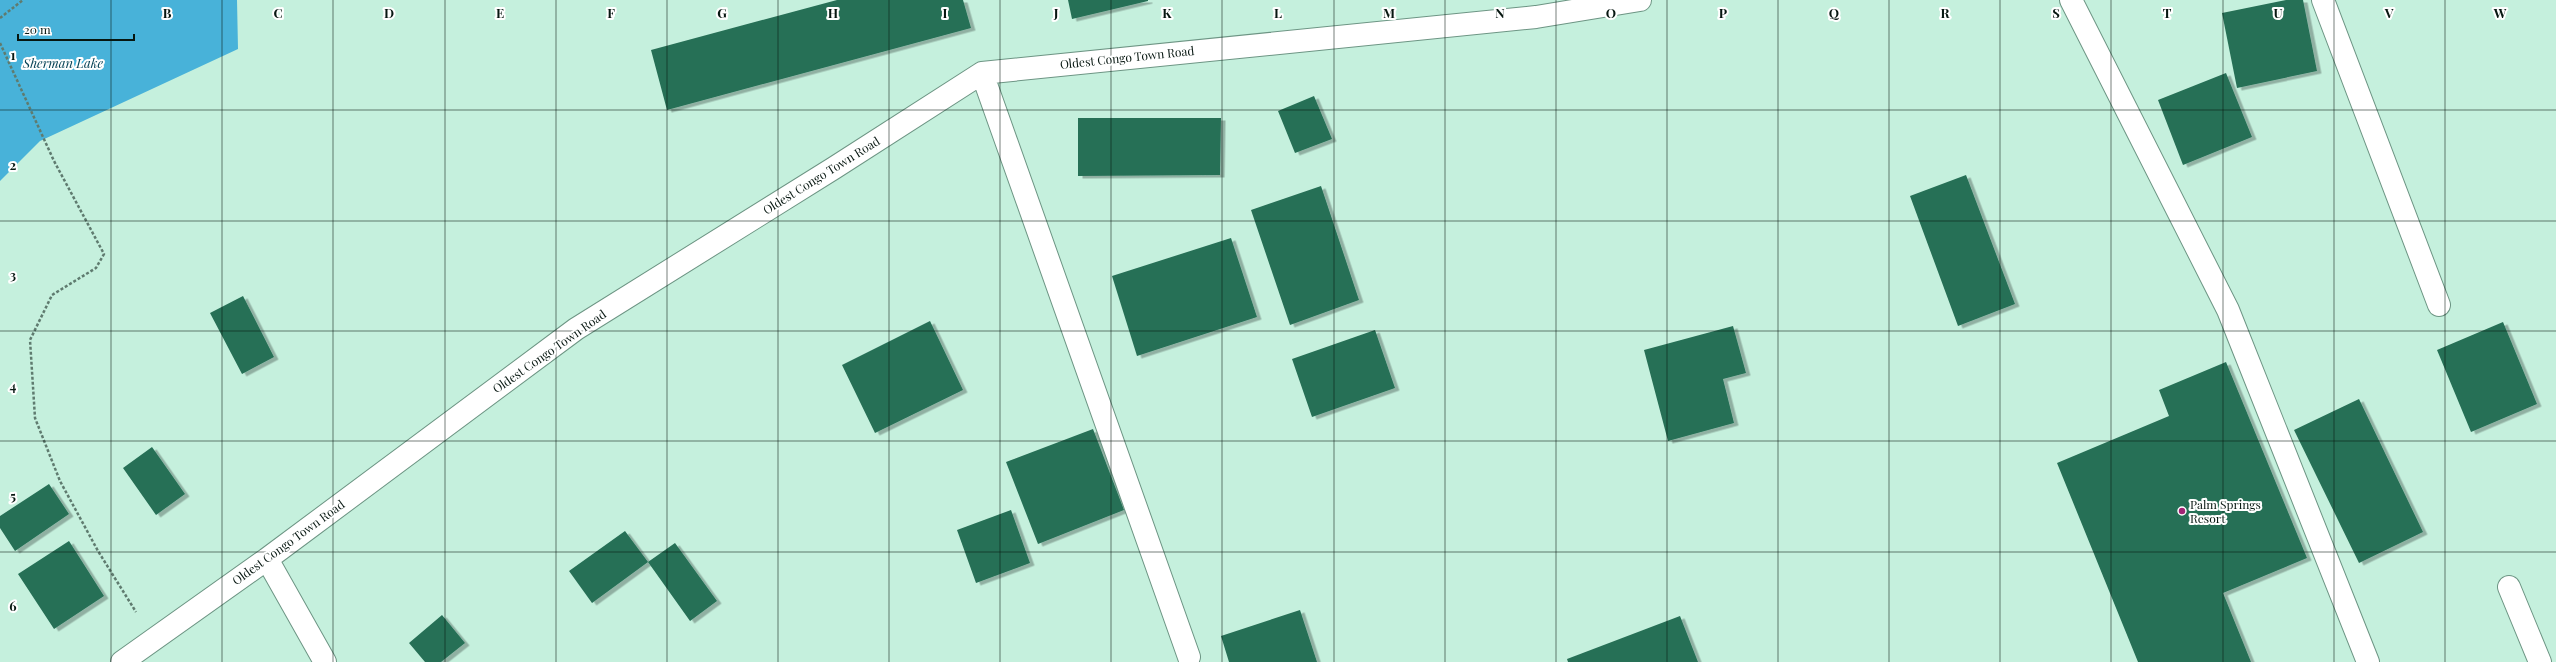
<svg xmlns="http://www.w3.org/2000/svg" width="2556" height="662" viewBox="0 0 2556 662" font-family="'Playfair Display',serif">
<defs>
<filter id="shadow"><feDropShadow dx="4.5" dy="2.5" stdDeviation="0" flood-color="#0004"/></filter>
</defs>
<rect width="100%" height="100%" fill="#c5f0dd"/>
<!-- water -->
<path fill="#48b2d9" d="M0,0h237l1,49 -198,92 -40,40z"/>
<!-- building -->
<path fill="#276f56" filter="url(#shadow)" d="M837,0h126l8,28 -304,82 -16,-60z
M1068,0h80v1l-76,18z
M2286,0h17l14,71 -80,17 -15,-75z
M2226,73l26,64 -69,28 -25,-65z
M1314,96l18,43 -37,14 -17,-42z
M1078,118h143l-1,57 -142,1z
M1966,175l49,129 -57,22 -48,-130z
M1321,186l38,114 -69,25 -39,-115z
M1231,238l26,79 -120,39 -25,-80z
M243,296l31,61 -32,17 -32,-61z
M930,321l33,69 -88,43 -33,-68z
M2503,322l34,82 -66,28 -34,-82z
M1733,326l13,47 -23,6 11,44 -66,18 -24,-91z
M1375,330l20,58 -83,29 -20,-58z
M2226,362l81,196 -84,35 28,69h-113l-81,-199 112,-47 -10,-26z
M2359,399l64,133 -64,31 -65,-133z
M1093,429l31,81 -86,34 -32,-82z
M152,447l33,47 -29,21 -33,-47z
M49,484l20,30 -54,37 -15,-23v-12z
M1011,510l19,53 -54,20 -19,-53z
M625,531l23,31 -56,41 -23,-32z
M69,541l35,55 -50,33 -36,-55z
M675,543l42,58 -27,20 -42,-59z
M1300,610l17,52h-88l-8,-26z
M442,615l23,28 -24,19h-16l-16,-19z
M1680,616l18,46h-130l-1,-3z"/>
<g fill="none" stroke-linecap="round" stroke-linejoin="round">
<!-- minor casing -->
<g stroke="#6d9584" stroke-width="24">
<path id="minor" d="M2071,0l157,310 140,352
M2323,0l116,305
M982,73l207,584
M267,559l58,103
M2509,587l31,75
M122,662l145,-103 309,-230 258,-161 148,-95 554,-56 104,-17"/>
</g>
<!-- path -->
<path stroke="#5f7b6f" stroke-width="2.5" stroke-dasharray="3 2" stroke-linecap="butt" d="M0,18l23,-18
M0,43l54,118 50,93 -8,14 -44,27 -22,45 5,78 25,63 38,70 38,61"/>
<!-- minor -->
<use href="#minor" stroke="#fff" stroke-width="22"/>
</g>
<!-- grid -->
<path fill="none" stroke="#071711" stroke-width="1" stroke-opacity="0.55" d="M111,0v662M222,0v662M333,0v662M445,0v662M556,0v662M667,0v662M778,0v662M889,0v662M1000,0v662M1111,0v662M1222,0v662M1334,0v662M1445,0v662M1556,0v662M1667,0v662M1778,0v662M1889,0v662M2000,0v662M2111,0v662M2223,0v662M2334,0v662M2445,0v662M0,110h2556M0,221h2556M0,331h2556M0,441h2556M0,552h2556"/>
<!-- markers -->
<circle fill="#a22375" stroke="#fff" stroke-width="1.5" cx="2182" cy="511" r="4"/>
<g text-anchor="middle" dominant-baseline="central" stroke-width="4" stroke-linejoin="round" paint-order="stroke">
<!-- street labels -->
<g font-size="12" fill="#071711" stroke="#fff">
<text transform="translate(1127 57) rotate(-6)">Oldest Congo Town Road</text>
<text transform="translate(821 175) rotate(-32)">Oldest Congo Town Road</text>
<text transform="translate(549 351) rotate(-35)">Oldest Congo Town Road</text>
<text transform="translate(288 542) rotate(-36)">Oldest Congo Town Road</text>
</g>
<!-- poi labels -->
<g font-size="12" fill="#071711" stroke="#fff" text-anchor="start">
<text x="2190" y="504">Palm Springs<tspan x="2190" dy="14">Resort</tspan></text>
</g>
<!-- water labels -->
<g font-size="13" font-style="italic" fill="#003f53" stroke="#fff">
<text x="63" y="62">Sherman Lake</text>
</g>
</g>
<g font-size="13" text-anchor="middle" font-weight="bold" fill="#071711" stroke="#fff" stroke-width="4" stroke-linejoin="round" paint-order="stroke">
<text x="167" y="18">B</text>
<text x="278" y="18">C</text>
<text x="389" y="18">D</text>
<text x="500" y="18">E</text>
<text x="611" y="18">F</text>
<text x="722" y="18">G</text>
<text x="833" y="18">H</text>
<text x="945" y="18">I</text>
<text x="1056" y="18">J</text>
<text x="1167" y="18">K</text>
<text x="1278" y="18">L</text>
<text x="1389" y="18">M</text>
<text x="1500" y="18">N</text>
<text x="1611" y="18">O</text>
<text x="1723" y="18">P</text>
<text x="1834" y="18">Q</text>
<text x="1945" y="18">R</text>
<text x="2056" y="18">S</text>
<text x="2167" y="18">T</text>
<text x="2278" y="18">U</text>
<text x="2389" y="18">V</text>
<text x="2500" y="18">W</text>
<text x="13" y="60">1</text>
<text x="13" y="170">2</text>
<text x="13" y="280">3</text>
<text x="13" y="391">4</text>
<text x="13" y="501">5</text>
<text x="13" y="611">6</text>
</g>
<!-- scale -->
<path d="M18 34v6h116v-6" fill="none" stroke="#071711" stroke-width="2"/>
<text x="24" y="34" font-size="12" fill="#071711" stroke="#ffffff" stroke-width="3" paint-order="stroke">20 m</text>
</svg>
